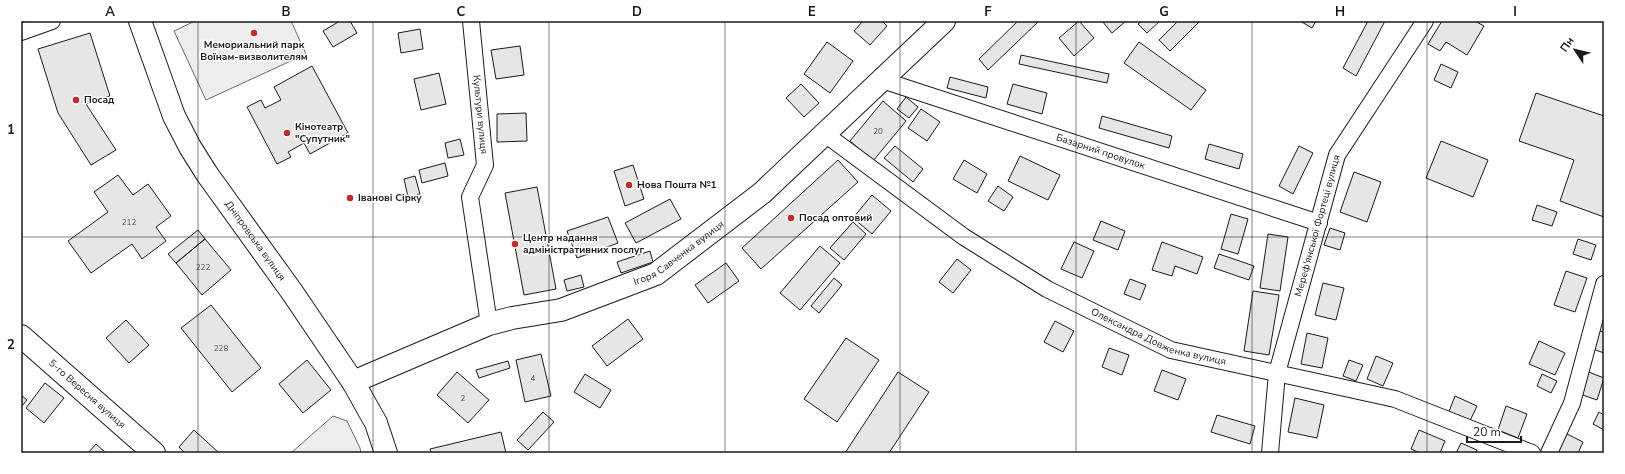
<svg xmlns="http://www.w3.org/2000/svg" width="1625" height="474" viewBox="0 0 1625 474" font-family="'Nunito Sans',sans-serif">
<rect width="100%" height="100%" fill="#fff"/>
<!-- built -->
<path fill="#ededed" stroke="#6a6a6a" d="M195,21h96l15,33 -100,46 -32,-69z
M333,416l14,5 13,27 1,5h-70z"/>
<!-- building -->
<path fill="#e6e6e6" stroke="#1a1a1a" d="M340,21h10l7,12 -24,14 -10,-16z
M863,21h19l5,5 -17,19 -16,-14z
M1018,21h21l-51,49 -9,-11z
M1079,21l15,17 -20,18 -15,-18z
M1102,21h24l-14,12z
M1142,21h18l-13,12 -9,-9z
M1178,21h22l-30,30 -11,-11z
M1300,21h16l-4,7z
M1368,21h17l-29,55 -13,-8z
M1442,21h33l9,5 -17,29 -21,-13 -6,9 -12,-7z
M420,29l3,20 -22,4 -3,-20z
M90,33l20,63 -24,8 30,46 -25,15 -33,-52 -20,-64z
M827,42l26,19 -23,32 -26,-19z
M1139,42l67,48 -15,20 -67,-47z
M520,46l4,29 -28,4 -5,-29z
M1021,55l88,19 -2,9 -88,-19z
M1441,64l17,8 -7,16 -17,-8z
M312,66l36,67 -38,21 -6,-11 -16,9 3,5 -14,7 -30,-57 14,-7 4,8 16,-8 -7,-13z
M439,73l7,31 -25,6 -7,-31z
M950,77l38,10 -2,11 -39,-10z
M801,84l18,19 -15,14 -18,-19z
M1013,84l34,9 -5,21 -35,-10z
M1536,93l68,23v101l-44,-16 14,-41 -55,-19z
M906,97l12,10 -9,11 -12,-9z
M883,101l23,20 -33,40 -23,-20z
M921,109l19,13 -13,19 -19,-13z
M526,113l1,28 -30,1v-28z
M1102,116l70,20 -3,12 -70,-20z
M460,139l4,16 -16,3 -3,-15z
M1441,141l47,19 -15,37 -47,-19z
M1209,144l34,10 -4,15 -34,-10z
M895,146l28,23 -10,13 -29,-24z
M1299,146l14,7 -20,41 -14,-8z
M1020,156l40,19 -12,25 -40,-19z
M838,160l20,22 -97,87 -19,-21z
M964,160l23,14 -10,19 -24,-14z
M445,163l3,13 -26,7 -3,-13z
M633,165l11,34 -19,7 -11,-35z
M1354,172l27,10 -14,40 -27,-10z
M118,175l15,20 15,-11 23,32 -15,11 10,14 -24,18 -10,-15 -41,29 -23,-32 40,-29 -14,-20z
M415,176l5,18 -12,3 -4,-18z
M998,186l15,11 -9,14 -16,-10z
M537,187l19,102 -32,6 -19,-102z
M872,195l19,16 -19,23 -19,-16z
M670,199l11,20 -45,24 -11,-20z
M1537,205l20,7 -5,14 -20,-6z
M1231,214l17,5 -10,35 -17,-5z
M608,217l10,26 -41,15 -10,-27z
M1101,221l24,10 -7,19 -25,-10z
M853,222l13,12 -22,26 -14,-12z
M1330,228l15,5 -5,17 -16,-5z
M198,230l7,9 -29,24 -8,-9z
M1268,234l20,3 -8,54 -20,-3z
M205,239l26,31 -29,25 -26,-32z
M1578,239l18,6 -5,15 -18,-6z
M1074,242l20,9 -12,27 -21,-9z
M1162,242l41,15 -6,17 -22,-8 -3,10 -20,-6z
M820,246l20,17 -40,47 -20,-17z
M650,251l3,11 -32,11 -4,-11z
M1219,254l35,12 -5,14 -35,-12z
M957,259l14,11 -18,23 -14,-11z
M726,263l13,18 -31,22 -13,-18z
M1566,271l21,7 -12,34 -21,-7z
M581,275l3,12 -17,4 -3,-11z
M834,278l8,7 -23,28 -8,-7z
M1130,279l16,6 -6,15 -16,-6z
M1323,283l21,5 -8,32 -21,-5z
M1253,291l26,4 -10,60 -25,-4z
M211,305l50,63 -29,24 -51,-64z
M628,319l15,20 -36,27 -15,-20z
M126,320l23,25 -20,18 -23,-25z
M1055,321l19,10 -11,21 -19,-10z
M1596,330l8,2v21l-14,-5z
M1307,333l21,5 -6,30 -21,-4z
M846,338l33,22 -42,62 -33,-23z
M1539,341l26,12 -10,22 -26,-11z
M1109,348l20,7 -7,20 -20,-8z
M541,354l10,42 -26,6 -9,-42z
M1376,356l17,7 -10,23 -16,-7z
M307,360l24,30 -28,23 -24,-29z
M1349,360l14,5 -7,16 -13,-5z
M508,361l2,7 -31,10 -3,-8z
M1162,370l24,9 -8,21 -24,-9z
M1586,371l18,7 -7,22 -20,-7z
M457,372l32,28 -21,23 -31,-28z
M898,372l31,20 -40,61h-44z
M585,374l26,16 -11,18 -26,-16z
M1542,374l15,7 -6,12 -14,-7z
M45,383l19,15 -20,25 -18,-15z
M21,395l6,5 -6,7z
M1455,396l22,10 -8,17 -21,-9z
M1295,398l29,7 -7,33 -29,-6z
M1506,406l21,8 -9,24 -20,-8z
M543,412l11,10 -26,28 -11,-10z
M1599,412l5,3v15l-11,-6z
M1217,415l38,11 -5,18 -39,-12z
M194,430l25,23h-34l-6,-6z
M1419,430l26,11 -5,12h-20l-9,-4z
M501,432l5,21h-75l-1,-4z
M1565,433l18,9 -5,11h-23z
M1461,443l16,7 -1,3h-20z
M96,444l10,9h-18z"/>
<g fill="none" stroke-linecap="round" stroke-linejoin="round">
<!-- street casing -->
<g stroke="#1a1a1a" stroke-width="18">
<g id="street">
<path id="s1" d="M471,21l14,144 -15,32 19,127"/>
<path d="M21,32l31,-11"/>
<path id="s2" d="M882,80l437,143"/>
<path id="s3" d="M825,134l139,103 83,52 124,61 224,49 137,54"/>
<path id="s4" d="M1270,453l7,-80 60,-218 88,-134"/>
<path d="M1549,453l23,-50 32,-119"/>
</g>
</g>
<!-- secondary casing -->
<g stroke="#1a1a1a" stroke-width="24">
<g id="secondary">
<path id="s5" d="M21,336l133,117"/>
<path id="s6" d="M353,382l136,-58 23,-6 49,-8 95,-36 106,-81 182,-172"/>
</g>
</g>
<!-- highway casing -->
<g stroke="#1a1a1a" stroke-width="24">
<g id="highway">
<path id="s7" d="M140,21l34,95 16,31 17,27 85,118 61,90 23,41 10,30"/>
</g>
</g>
<!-- street -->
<use href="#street" stroke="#fff" stroke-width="16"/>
<!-- secondary -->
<use href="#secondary" stroke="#fff" stroke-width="22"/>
<!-- highway -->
<use href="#highway" stroke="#fff" stroke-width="22"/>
</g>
<!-- grid -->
<path fill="none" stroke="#1a1a1a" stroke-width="1" stroke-opacity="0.55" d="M198,21v432M373,21v432M549,21v432M725,21v432M900,21v432M1076,21v432M1252,21v432M1427,21v432M21,237h1583"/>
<!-- markers -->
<g fill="#c62828" stroke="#fff" stroke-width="1.5">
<circle cx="254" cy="33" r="4"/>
<circle cx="76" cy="100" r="4"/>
<circle cx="287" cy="133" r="4"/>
<circle cx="629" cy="185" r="4"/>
<circle cx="350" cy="198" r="4"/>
<circle cx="791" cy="218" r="4"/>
<circle cx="515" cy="244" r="4"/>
</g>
<g text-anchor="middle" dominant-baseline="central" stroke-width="3" stroke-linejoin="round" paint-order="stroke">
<!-- number labels -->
<g font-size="8" fill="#4d4d4d">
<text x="878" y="131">20</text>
<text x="129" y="222">212</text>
<text x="203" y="267">222</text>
<text x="221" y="348">228</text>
<text x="533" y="378">4</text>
<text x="463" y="398">2</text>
</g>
<!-- poi labels -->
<g font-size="10" font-weight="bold" fill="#1a1a1a" stroke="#fff" text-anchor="start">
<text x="254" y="45" text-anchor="middle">Мемориальний парк<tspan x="254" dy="12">Воїнам-визволителям</tspan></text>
<text x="84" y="100">Посад</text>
<text x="295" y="127">Кінотеатр<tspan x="295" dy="12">"Супутник"</tspan></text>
<text x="637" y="185">Нова Пошта №1</text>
<text x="358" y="198">Іванові Сірку</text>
<text x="799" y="218">Посад оптовий</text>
<text x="523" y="238">Центр надання<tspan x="523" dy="12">адміністративних послуг</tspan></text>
</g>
<!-- street labels -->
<g font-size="10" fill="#1a1a1a" stroke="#fff">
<text stroke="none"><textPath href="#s1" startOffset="94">Культури вулиця</textPath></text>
<text stroke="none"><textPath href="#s2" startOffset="230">Базарний провулок</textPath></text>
<text stroke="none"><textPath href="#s4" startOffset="233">Мереф'янської Фортеці вулиця</textPath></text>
<text stroke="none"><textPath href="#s7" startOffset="250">Дніпровська вулиця</textPath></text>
<text stroke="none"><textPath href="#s6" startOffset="353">Ігоря Савченка вулиця</textPath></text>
<text stroke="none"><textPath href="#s3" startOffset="393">Олександра Довженка вулиця</textPath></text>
<text stroke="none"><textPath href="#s5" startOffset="88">5-го Вересня вулиця</textPath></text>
</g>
</g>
<!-- border -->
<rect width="1625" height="474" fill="none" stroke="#ffffff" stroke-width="44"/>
<!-- north arrow -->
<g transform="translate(1575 50) rotate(305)" stroke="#ffffff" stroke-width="3" paint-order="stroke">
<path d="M0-3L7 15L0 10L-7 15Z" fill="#1a1a1a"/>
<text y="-6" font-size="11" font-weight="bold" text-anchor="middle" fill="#1a1a1a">Пн</text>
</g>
<!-- scale -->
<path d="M1467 436v6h54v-6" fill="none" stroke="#1a1a1a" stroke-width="2"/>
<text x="1473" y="436" font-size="12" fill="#1a1a1a" stroke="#ffffff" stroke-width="3" paint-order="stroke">20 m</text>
<rect x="22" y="22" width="1581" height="430" fill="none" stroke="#1a1a1a" stroke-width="1.5"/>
<g font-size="13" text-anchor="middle" font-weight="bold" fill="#1a1a1a">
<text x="110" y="16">A</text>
<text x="286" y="16">B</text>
<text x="461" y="16">C</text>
<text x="637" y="16">D</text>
<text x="812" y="16">E</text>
<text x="988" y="16">F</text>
<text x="1164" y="16">G</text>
<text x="1340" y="16">H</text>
<text x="1515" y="16">I</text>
<text x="11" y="134">1</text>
<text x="11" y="349">2</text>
</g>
</svg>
